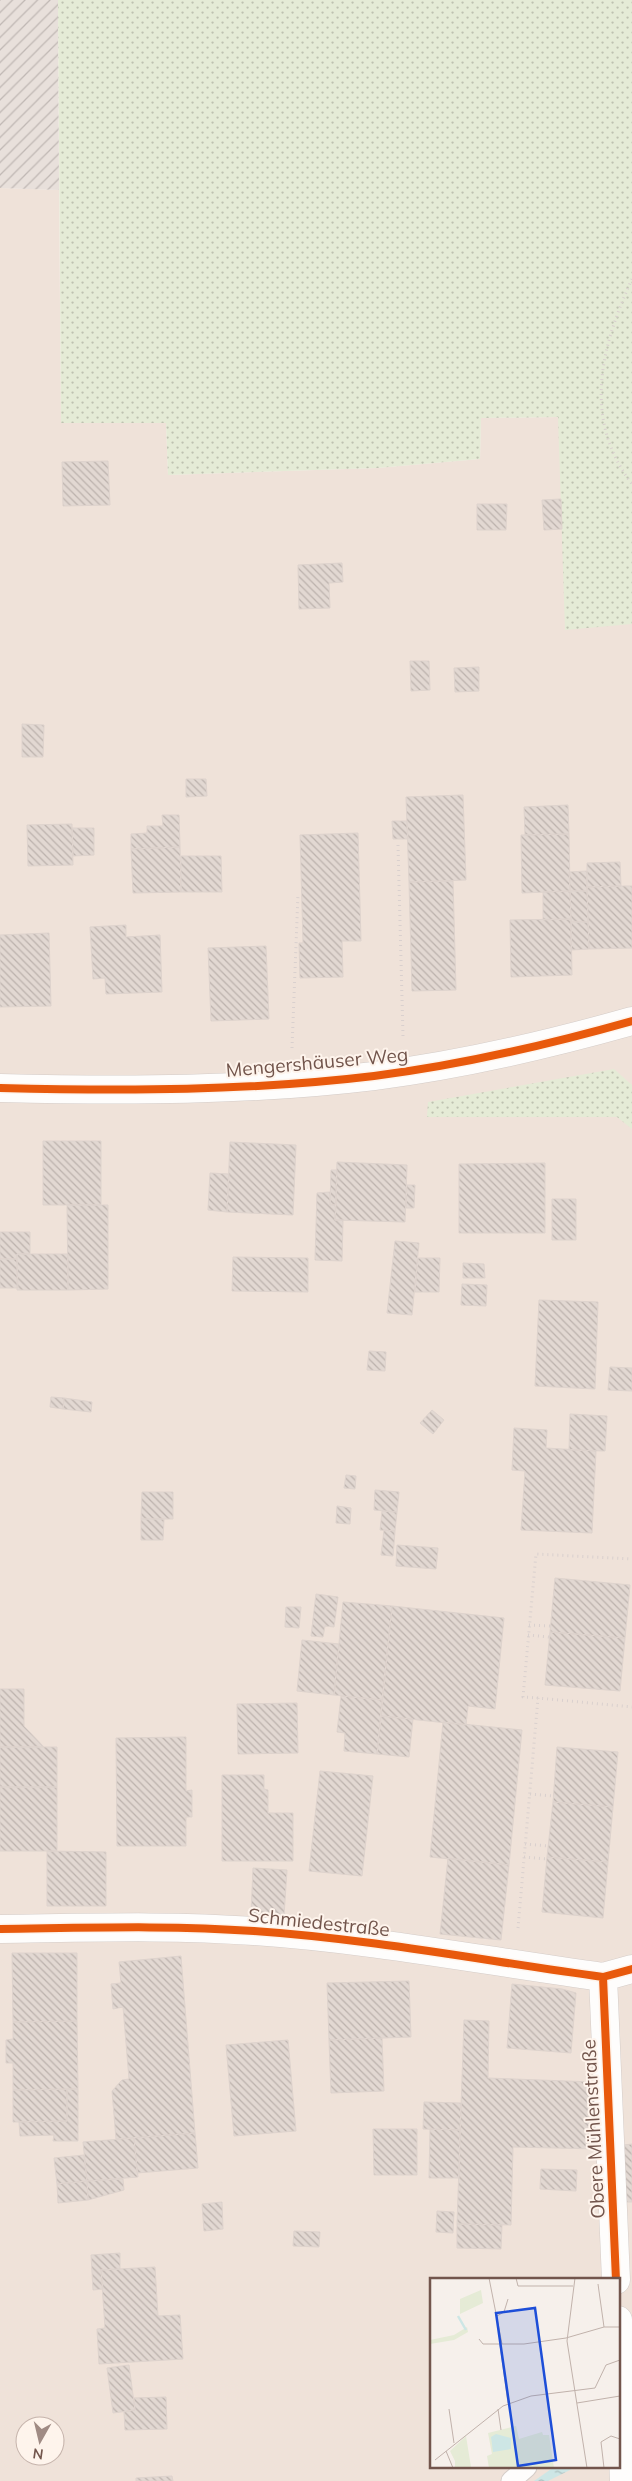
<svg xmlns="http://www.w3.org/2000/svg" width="632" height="2481" viewBox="0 0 632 2481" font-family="Mulish,sans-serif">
<defs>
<pattern id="industrial-furrows" width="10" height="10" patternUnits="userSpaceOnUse" patternTransform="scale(1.25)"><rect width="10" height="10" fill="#e8e0db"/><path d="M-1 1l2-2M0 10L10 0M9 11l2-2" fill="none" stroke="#c0b8b4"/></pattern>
<pattern id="green-dots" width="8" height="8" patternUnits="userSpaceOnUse" patternTransform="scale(1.25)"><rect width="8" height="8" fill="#e5ebd6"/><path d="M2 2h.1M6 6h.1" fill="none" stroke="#bec1b0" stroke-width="1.8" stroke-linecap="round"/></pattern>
<pattern id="water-ripples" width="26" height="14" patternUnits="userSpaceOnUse" patternTransform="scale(1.25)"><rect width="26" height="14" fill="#cde6e5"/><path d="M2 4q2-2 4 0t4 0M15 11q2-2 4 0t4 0" fill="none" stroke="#abbdbc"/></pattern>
<pattern id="building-back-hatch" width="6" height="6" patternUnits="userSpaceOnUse" patternTransform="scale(1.25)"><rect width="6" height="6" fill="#e2d8d2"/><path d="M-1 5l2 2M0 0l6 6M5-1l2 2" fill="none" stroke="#bcb2ad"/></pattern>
</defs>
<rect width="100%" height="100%" fill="#f6f0eb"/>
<!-- residential -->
<path fill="#efe2d9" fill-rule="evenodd" d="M632,0v2481h-632v-2293l59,2 2,233h105l2,52 209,-7 103,-9 1,-41 77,-1zM431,2280h187v187h-187zM25,2426h30v30h-30z"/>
<!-- industrial -->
<path fill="url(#industrial-furrows)" d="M0,0h58l1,190 -59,-2z"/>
<!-- green -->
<path fill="url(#green-dots)" d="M58,0h574v624l-67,6 -7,-213 -77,1 -1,41 -103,9 -209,7 -2,-52h-105z
M614,1069l18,16v44l-15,-12h-190l1,-15z"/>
<!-- water -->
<path fill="url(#water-ripples)" d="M554,2467h22l-28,14h-14z"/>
<!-- building -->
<path fill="url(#building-back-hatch)" stroke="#ded3cd" d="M108,461l2,44 -47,1 -1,-44z
M561,499l1,30 -18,1 -2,-30z
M477,504h30l-1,26h-29z
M342,563l1,19 -14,1 1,25 -31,1 -1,-44z
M410,661h19l1,29 -19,1z
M479,667v24l-24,1 -1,-24z
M22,724l22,1 -1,32h-21z
M186,779h20l1,17 -21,1z
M463,795l3,85 -57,2 -3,-85z
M568,805l1,29 -44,1 -1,-28z
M162,815h17l1,32 -49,2v-15l16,-1v-7h16z
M392,821h15l1,18h-15z
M72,824l1,41 -45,1 -1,-41z
M72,828h22v27l-21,1z
M358,833l3,108h-19l1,36 -43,1 -1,-35h4l-3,-108z
M569,834l1,57 -48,2 -1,-58z
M180,847l1,45 -48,1 -2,-44z
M181,856h40l1,36h-41z
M620,862l1,24 -34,1v-24z
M587,871v20h-17l-1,-19z
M453,881l3,109 -44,1 -3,-109z
M621,886h11v62l-43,1 -2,-62z
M570,891l1,28 -28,1v-28z
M570,891h17l1,31h-17z
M571,919l1,56 -61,2 -1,-57z
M571,922h17l1,27 -18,1z
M126,925v12l34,-2 2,57 -56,2 -1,-16 -12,1 -3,-52z
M49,933l2,73 -51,1v-72z
M266,946l3,73 -58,2 -3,-73z
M43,1141h58v64h-58z
M230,1142l66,3 -3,70 -66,-3z
M337,1162l70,3 -2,57 -70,-2z
M545,1163v70h-86v-69z
M331,1170h6l-1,35h-6z
M210,1173l19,1 -2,38 -19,-2z
M407,1185h8l-1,23h-8z
M330,1192v13h6l-1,15h8l-1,41 -27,-1 2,-67z
M552,1199h24v41h-24z
M67,1205h41v84l-40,1z
M0,1232h30v22h-13v5h-17z
M395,1241l24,2 -7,72 -25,-2z
M17,1254h51v36h-51z
M233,1257l75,1v34l-76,-1z
M418,1258h22l-1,34h-24z
M0,1259h17l1,29h-18z
M463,1263l21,1 1,14h-22z
M462,1284l25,1 -1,21 -25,-1z
M539,1300l59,2 -3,87 -60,-3z
M369,1351l17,1 -1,19 -18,-1z
M610,1367l22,1v23l-24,-1z
M51,1397l13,1 -1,11 -13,-2z
M64,1398l28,4 -1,10 -28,-3z
M432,1410l12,10 -11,14 -13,-11z
M570,1414l37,2 -2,35 -36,-1z
M514,1428l33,2 -1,18 50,3 -4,82 -71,-3 4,-59 -13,-1z
M346,1475l10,1 -1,13 -11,-1z
M375,1490l24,2 -2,20 -23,-2z
M142,1492h31v27h-32z
M337,1506l14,2 -1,16 -14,-1z
M382,1511l15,1 -2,19 -15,-1z
M141,1519h23l-1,21h-22z
M384,1530l11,1 -2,25 -12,-1z
M397,1545l41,3 -2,21 -40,-3z
M555,1578l75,7 -5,53 -75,-6z
M316,1594l22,3 -4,30 -9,-1 -2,11 -12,-1z
M343,1602l49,4 -10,94 -48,-5z
M392,1606l112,12 -9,91 -27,-3 -2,19 -85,-9z
M286,1607h15l-2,21 -14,-1z
M550,1632l75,6 -5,53 -75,-6z
M302,1640l37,4 -5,51 -37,-4z
M0,1689h24v37l20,21h-44z
M341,1696l41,4 -5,54 -33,-3 1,-18 -8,-1z
M297,1703l1,50 -60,1 -1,-50z
M381,1716l32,3 -4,38 -32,-3z
M443,1722l79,8 -13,135 -79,-8z
M186,1737v54l6,-1v27h-6v29h-69l-1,-108z
M0,1747h57v40h-57z
M557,1747l61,5 -5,55 -60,-5z
M320,1771l53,5 -11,100 -53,-5z
M222,1775h42v14l4,1v23h25v48h-71z
M0,1787h57v64h-57z
M553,1802l60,5 -5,55 -61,-5z
M47,1851l59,1v54h-59z
M547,1857l61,5 -5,56 -61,-6z
M448,1858l61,7 -8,75 -61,-6z
M253,1868l34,2 -3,46 -33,-2z
M12,1953h65v68l-64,1z
M181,1956l14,177 -79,6 -4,-48 10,-11 7,-1 -6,-72 -10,2 -2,-25 10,-1 -2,-21z
M409,1981l2,56 -82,3 -2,-57z
M512,1984l50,5 14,4 -5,60 -64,-5z
M464,2020l25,1 -1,57 105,4 5,67 -85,-2 -2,78 -54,-1z
M77,2021l1,68 -65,1v-27h-7v-23l7,-1v-17z
M382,2038l2,53 -53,2 -2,-53z
M288,2040l8,91 -62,5 -8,-91z
M67,2089h11v52h-25l1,-6 -34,1 -1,-14 48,-1z
M67,2089v32l-54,1v-32z
M424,2102l37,1 -1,27 -37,-1z
M373,2129h44v46h-43z
M430,2129l30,1 -1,48h-30z
M195,2133l3,35 -61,5 -3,-35z
M134,2138l4,39 -51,4 -4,-39z
M632,2144v58h-6l-2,-57z
M84,2155l3,26 -30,3 -3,-26z
M541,2169l36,1 -1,21 -36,-2z
M123,2179l1,11 -36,10 -1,-19z
M87,2181l1,19 -30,3 -1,-19z
M222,2202l1,27 -19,2 -2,-27z
M437,2211l17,1 -1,21 -17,-1z
M457,2224l45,1 -1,24 -44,-1z
M294,2231l26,1 -1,15 -26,-1z
M120,2253v16l-19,1 2,19 -10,1 -2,-35z
M155,2267l3,49 22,-1 3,44 -84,5 -2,-35 8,-1 -4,-58z
M129,2365l6,45 -22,3 -6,-45z
M166,2397l1,32 -42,1 -1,-18 11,-2 -1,-12z
M172,2476l1,5h-37v-3z"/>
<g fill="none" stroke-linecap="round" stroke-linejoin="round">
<!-- lane casing -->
<g stroke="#d4ccc8" stroke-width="21">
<path id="lane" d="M511,2481l16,-14"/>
</g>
<!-- street casing -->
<g stroke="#d4ccc8" stroke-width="29">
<path id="street" d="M0,1088c124,3 250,3 374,-12 88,-11 173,-31 258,-55
M0,1929c84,-1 169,-4 254,2 117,8 232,30 349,46l29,-8
M603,1977l13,303
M618,2320l6,161"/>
</g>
<!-- path -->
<path stroke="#d9d0ce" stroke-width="3" stroke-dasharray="1 4" stroke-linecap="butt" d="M632,279c-31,68 -50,140 0,205
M398,845l5,191
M292,1048l6,-154
M529,1625l21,1
M528,1635l21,2
M538,1698l-15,-1 13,-143 96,5
M530,1794l23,2
M525,1844l24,2
M524,1857l23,2
M518,1928l20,-230 94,9"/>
<!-- lane -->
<use href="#lane" stroke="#fefdfc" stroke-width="19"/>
<!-- street -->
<use href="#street" stroke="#fefdfc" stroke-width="28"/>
<!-- cycleway casing -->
<g stroke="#fef4ec" stroke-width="11">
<path id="cycleway" d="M0,1088c124,3 250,3 374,-12 88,-11 173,-31 258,-55
M0,1929c84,-1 169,-4 254,2 117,8 232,30 349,46l29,-8
M603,1977l13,303"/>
</g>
<!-- cycleway -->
<use href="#cycleway" stroke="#e8590c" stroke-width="8"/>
</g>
<g text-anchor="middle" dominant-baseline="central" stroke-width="4" stroke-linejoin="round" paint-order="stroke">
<!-- street labels -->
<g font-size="19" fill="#72554c" stroke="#fef4ec">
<text transform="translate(317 1062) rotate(-5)">Mengershäuser Weg</text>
<text transform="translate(319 1922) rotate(6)">Schmiedestraße</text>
<text transform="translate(593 2129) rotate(-93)">Obere Mühlenstraße</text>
</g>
</g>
<!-- overview -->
<g transform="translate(430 2278)">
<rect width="190" height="190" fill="#f6f0eb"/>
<path d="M51,12l2,13 -23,11v-15zM37,49l1,5 -14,8 -24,4v-4l24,-5zM86,148l3,13 23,-7 1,3h6l5,33h-65l-2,-12 5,-2 -4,-21zM36,158l5,31 -16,1v-7l-5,-10z" fill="#e5ebd6"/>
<path d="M66,156l15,4v11l-18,3 -2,-15z" fill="#cde6e5"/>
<path fill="none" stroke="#cde6e5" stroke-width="2.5" d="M28,38l8,14"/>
<path fill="none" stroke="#c1b2ab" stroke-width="1" d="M59,0l13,66M86,0l2,8h55M145,0l-8,63 20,127M168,6l6,43M67,38l7,-4 4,-13M49,61l4,5h41l42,-6 38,-11h16M70,67l8,58M147,125l43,-7M19,131l5,34M68,131l3,21M16,173l7,17M5,182l68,-54 28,-10 64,-8 11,-23 14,-5M174,190l-3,-26 10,-6 9,3"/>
<path fill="#1d4ed8" fill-opacity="0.15" stroke="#1d4ed8" stroke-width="2.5" d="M105,30l21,152 -38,6 -22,-153z"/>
<rect width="190" height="190" fill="none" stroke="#72554c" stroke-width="2.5"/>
</g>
<!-- north arrow -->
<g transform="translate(40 2441) rotate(188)"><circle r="24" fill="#fef4ec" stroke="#c6b4ac"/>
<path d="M0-4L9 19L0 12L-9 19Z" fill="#a08b84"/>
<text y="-8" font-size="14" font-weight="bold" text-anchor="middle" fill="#72554c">N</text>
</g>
</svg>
